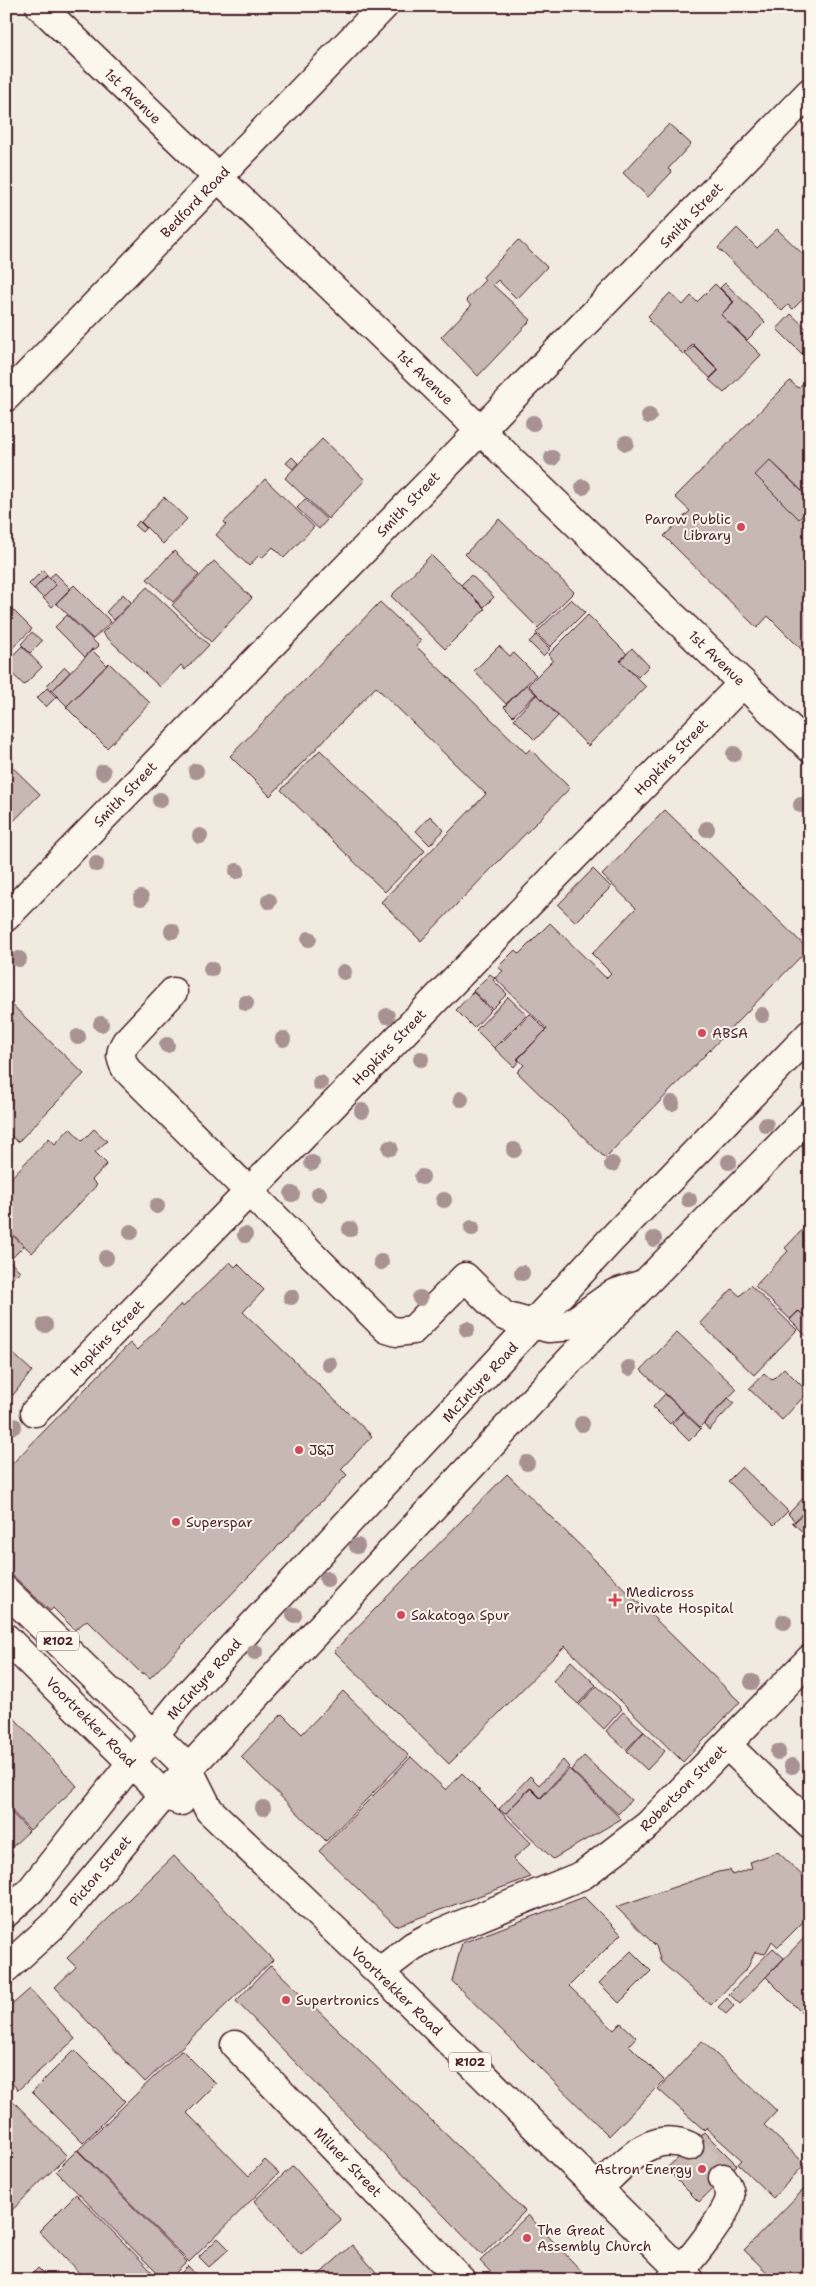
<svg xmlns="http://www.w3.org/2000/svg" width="816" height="2286" viewBox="0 0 816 2286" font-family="'Shantell Sans',sans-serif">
<rect width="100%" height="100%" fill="#f0eae0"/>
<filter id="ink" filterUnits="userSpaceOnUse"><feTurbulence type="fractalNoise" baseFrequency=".02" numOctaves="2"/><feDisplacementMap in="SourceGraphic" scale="10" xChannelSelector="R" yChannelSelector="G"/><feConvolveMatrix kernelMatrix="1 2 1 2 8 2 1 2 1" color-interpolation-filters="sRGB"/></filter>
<g filter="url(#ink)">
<!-- building -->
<path fill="#c8b8b3" stroke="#4a1f2b" d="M669,124l22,20 -23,25 4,3 -24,25 -25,-24z
M737,228l20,20 20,-19 33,32v31l-17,17 -5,-4 -6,6 -64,-63z
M518,240l29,27 -30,32 -19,-19 -5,5 38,35 -53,56 -37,-39 30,-31 -5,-6 19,-20 -2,-3z
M725,283l40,39 -18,18 -26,-25 13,-13 -14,-14z
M715,284l18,18 -12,13 40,40 -37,38 -15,-13 10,-10 -26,-26 -10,10 -34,-33 2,-2 -3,-3 22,-23 13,12 8,-9 6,6z
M791,314l19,18v14l-8,8 -25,-25z
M694,346l24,24 -8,8 -25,-24z
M790,381l8,7 7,-7 5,5v113l-40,-39 -15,15 44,44 11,-11v150l-42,-42 -11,12 -93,-92 26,-25 -15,-14z
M322,439l43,41 -37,39 -43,-41z
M292,457l6,6 -5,6 -7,-6z
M770,460l40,39v9l-11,11 -44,-44z
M265,479l49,48 -30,31 -11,-11 -11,11 -3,-3 -10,11 -33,-31 10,-11 -2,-2z
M164,497l23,22 -24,25 -22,-22z
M305,499l22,21 -8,9 -22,-21z
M499,519l75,73 -36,36 -73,-74z
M139,521l7,7 -4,4 -7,-6z
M174,551l25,24 -26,27 -26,-23z
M431,555l54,54 -40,40 -54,-53z
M214,561l38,37 -41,44 -39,-37z
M43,570l4,5 -13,14 -5,-5z
M55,573l16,16 -19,18 -9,-9 13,-13 -7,-7z
M471,575l23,22 -10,10 -23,-22z
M47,576l9,9 -13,13 -9,-9z
M74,585l37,37 -18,17 -37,-36z
M147,587l62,58 -24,25 -4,-5 -21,22 -58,-54z
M123,594l8,8 -17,18 -8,-8z
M571,599l14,13 -35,35 -14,-14z
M380,602l41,39 -5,5 110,107 4,-4 40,39 -149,153 -40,-39 105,-108 -110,-107 -106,109 -40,-40z
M6,603l26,26 -26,25z
M67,615l32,31 -5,4 -2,-1 -7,8 -30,-30z
M588,615l39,39 -7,7 26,26 -58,59 -60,-61 25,-25 -5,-5z
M32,632l10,9 -12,12 -9,-9z
M536,635l14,14 -7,7 -14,-14z
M22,646l20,21 -18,18 -18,-17v-6z
M499,646l11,10 4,-3 22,22 -30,29 -32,-33z
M632,648l17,18 -11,11 -18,-16z
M92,650l15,15 -40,41 -15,-15z
M109,663l41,40 -43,45 -41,-41z
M65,667l5,5 -18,19 -5,-6z
M526,685l10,9 -23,22 -9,-9z
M47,688l9,9 -10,10 -9,-9z
M537,694l21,22 -23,24 -21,-21z
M6,731l8,7 -8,7z
M320,750l105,101 -40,41 -104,-102z
M6,761l34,33 -34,35z
M665,810l143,139 -203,209 -88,-86 7,-7 -6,-6 29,-30 -52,-51 8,-7 -5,-4 17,-17 4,4 31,-31 56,55 5,-5 -19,-19 44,-46 -34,-33z
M430,816l14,14 -14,15 -14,-14z
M593,869l18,18 -35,35 -18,-17z
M490,974l5,4 -2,2 14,14 -15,15 -19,-18z
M473,992l18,18 -17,18 -18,-18z
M508,997l19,18 -33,33 -18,-18z
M6,999l78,75 -66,68 -12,-10z
M530,1014l16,16 -29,29 2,2 -5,6 -19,-18z
M70,1128l12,13 12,-12 13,12 -12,11 12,12 -15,16 5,5 -65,68 -26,-25v-45l43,-45 6,6z
M805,1227l5,5 -1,89 -10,-10 -9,8 -35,-33 33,-35 -3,-3z
M6,1229l18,17 -15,15 11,10 -14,14z
M230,1262l5,5 3,-3 26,26 -21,22 129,124 -31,33 6,6 -197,203 -7,-6 -1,2 -55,-54 -12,10 -22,-22 -3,3 -44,-42v-99l124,-127 7,7 44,-46 2,3z
M750,1285l47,45 -43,45 -54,-52 32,-34 8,7z
M798,1311l12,9v20l-20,-20z
M677,1332l60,57 -37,38 -59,-57z
M6,1347l26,24 -26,33z
M784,1368l24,24 -26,28 -33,-31 15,-16 8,7z
M665,1394l18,17 -13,13 -17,-17z
M728,1398l6,5 -25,27 -5,-6z
M683,1412l18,17 -12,12 -17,-17z
M742,1467l46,44 -14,14 -46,-44z
M507,1474l233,228 -57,60 -118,-116 -116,118 -115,-113z
M810,1491v14l-15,16 -7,-7z
M810,1506v33l-18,-17h3z
M571,1661l25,24 -18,19 -25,-23z
M597,1686l25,23 -18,20 -25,-24z
M343,1691l66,65 -83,85 -85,-84 41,-43 20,20z
M6,1709l71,77 -47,44 -24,-25z
M623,1712l21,19 -18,19 -20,-19z
M644,1732l21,19 -18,19 -20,-19z
M584,1756l47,44 -13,14 -47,-44z
M411,1757l35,33 16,-17 37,37 32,33 -18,16 18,18 -135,49 -77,-75z
M563,1760l6,7 -29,31 -10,-10 -25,26 -6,-5 31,-33 9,9z
M569,1769l52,50 -68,40 -47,-46 25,-25 10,10z
M7,1808l22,23 -19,18 -4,-5z
M6,1848l7,7 -7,7z
M778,1852l32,31v32l-32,32 -6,-6 -7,13 -10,-2 -7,15 -37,38 -50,-43 -5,-16 -40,-39 102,-35 12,-2 2,5 20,-7 -2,-6z
M174,1856l99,104 -128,122 -90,-95 21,-20 -9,-9z
M584,1897l37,37 -52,52 45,44 7,-7 15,14 -7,8 35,35 -55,56 -157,-155 10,-38z
M810,1932v89l-44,-44z
M773,1948l11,10 -44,46 -11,-10z
M631,1951l20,20 -32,32 -20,-20z
M271,1965l254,246 -43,44 -246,-254z
M30,1989l45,50 -57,51 -12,-14v-66z
M727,1998l7,8 -8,8 -8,-7z
M702,2041l75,70 -13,14 41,39 -32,34 -35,-34 4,-4 -36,-32 -2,2 -46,-41z
M74,2050l51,51 -42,42 -51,-51z
M182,2050l34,34 -29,29 62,63 16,-16 14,13 -90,89 -111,-112z
M6,2094l61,62 -61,60z
M704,2132l33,33 -38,37 -33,-33z
M77,2150l110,112 -19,18h-4l-108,-109z
M293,2166l48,54 -40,35 -47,-54z
M810,2183v89l-8,8h-27l-31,-30z
M76,2194l84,86h-74l-47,-49z
M528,2215l62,65h-92l-18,-19z
M218,2238l11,11 -20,18 -10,-10z
M352,2245l31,35h-70z
M188,2266l13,14h-27z
M38,2268l12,12h-24z
M251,2273l7,7h-14z"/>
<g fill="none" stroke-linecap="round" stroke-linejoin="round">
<!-- minor-tunnel -->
<path stroke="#cfc1bc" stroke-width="28" stroke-dasharray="28 14" stroke-linecap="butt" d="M689,2146l34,32"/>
<!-- minor casing -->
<g stroke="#4a1f2b" stroke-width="31">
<path id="minor" d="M40,6l770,742
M6,397l378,-391
M6,917l804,-825
M173,992l-47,50c-7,11 -6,16 0,27l261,260 10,3 16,-2 52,-53 39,39 44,12 14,-1 10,-4 41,-29 30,-10
M35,1412l708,-729
M727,1745l83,80
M6,1913l25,-23 101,-128
M6,1968l52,-47 106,-126
M379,1972l34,-26 15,-8 155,-63 65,-50 162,-166
M235,2045l226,235
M598,2189c25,-24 53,-61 91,-43
M671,2280c14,-13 58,-66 59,-84 0,-7 -3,-12 -7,-18"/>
</g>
<!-- major casing -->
<g stroke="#4a1f2b" stroke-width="31">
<path id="major" d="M6,1591l182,177 21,42 170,162 311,308
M6,1638l158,157 17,6
M132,1762l49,-60 428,-460 201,-208
M164,1795l408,-437 238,-243"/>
</g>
<!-- minor -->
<use href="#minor" stroke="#fbf7ec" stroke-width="28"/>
<!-- major -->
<use href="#major" stroke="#fbf7ec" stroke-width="28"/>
</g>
<!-- trees -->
<g fill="#a89292">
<circle cx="649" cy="416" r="8"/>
<circle cx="533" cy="423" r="8"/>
<circle cx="626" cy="443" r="8"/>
<circle cx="552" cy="458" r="8"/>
<circle cx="583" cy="487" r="8"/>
<circle cx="734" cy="754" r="8"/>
<circle cx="196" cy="771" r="8"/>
<circle cx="103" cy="772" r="8"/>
<circle cx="160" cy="800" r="8"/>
<circle cx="801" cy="805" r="8"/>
<circle cx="707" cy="829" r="8"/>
<circle cx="200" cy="836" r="8"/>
<circle cx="96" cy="864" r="8"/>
<circle cx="237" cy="871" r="8"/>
<circle cx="141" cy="898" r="8"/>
<circle cx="269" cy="901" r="8"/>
<circle cx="172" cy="931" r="8"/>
<circle cx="309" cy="939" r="8"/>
<circle cx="19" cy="959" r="8"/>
<circle cx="211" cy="969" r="8"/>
<circle cx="344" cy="972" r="8"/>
<circle cx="246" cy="1003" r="8"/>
<circle cx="762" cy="1015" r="8"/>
<circle cx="387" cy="1016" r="8"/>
<circle cx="101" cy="1024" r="8"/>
<circle cx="78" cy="1037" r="8"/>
<circle cx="283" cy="1039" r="8"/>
<circle cx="167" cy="1045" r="8"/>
<circle cx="421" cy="1059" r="8"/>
<circle cx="320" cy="1083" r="8"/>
<circle cx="461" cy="1099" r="8"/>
<circle cx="672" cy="1103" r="8"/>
<circle cx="362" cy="1111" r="8"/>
<circle cx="766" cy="1125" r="8"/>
<circle cx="390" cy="1148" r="8"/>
<circle cx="514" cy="1150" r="8"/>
<circle cx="729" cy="1162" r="8"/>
<circle cx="312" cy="1163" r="8"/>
<circle cx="612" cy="1164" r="8"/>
<circle cx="422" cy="1177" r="8"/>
<circle cx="292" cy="1194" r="8"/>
<circle cx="319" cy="1194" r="8"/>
<circle cx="444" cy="1200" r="8"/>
<circle cx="689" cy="1200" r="8"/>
<circle cx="157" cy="1206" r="8"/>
<circle cx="472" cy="1228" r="8"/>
<circle cx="350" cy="1229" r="8"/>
<circle cx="131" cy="1232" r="8"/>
<circle cx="245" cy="1235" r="8"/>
<circle cx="654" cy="1239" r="8"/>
<circle cx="106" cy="1258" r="8"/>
<circle cx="381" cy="1262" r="8"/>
<circle cx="522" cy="1273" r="8"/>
<circle cx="291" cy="1297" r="8"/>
<circle cx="420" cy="1298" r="8"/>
<circle cx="45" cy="1325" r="8"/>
<circle cx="467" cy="1329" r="8"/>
<circle cx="329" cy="1364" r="8"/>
<circle cx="629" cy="1368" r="8"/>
<circle cx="582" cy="1424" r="8"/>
<circle cx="14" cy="1426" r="8"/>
<circle cx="527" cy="1463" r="8"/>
<circle cx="357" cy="1546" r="8"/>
<circle cx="327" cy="1579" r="8"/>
<circle cx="294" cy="1615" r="8"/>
<circle cx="784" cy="1622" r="8"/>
<circle cx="255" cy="1652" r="8"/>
<circle cx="752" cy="1682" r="8"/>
<circle cx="778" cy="1752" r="8"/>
<circle cx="792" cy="1766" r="8"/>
<circle cx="263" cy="1808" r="8"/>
</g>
</g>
<!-- markers -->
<g fill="#d1495b" stroke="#fbf7ec" stroke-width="2">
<circle cx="741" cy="527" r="5"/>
<circle cx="702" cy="1033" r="5"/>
<circle cx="299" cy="1450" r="5"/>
<circle cx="176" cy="1522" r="5"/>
<path d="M612.5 1592.5h5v5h5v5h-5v5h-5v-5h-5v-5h5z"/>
<circle cx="401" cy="1615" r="5"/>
<circle cx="286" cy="2000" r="5"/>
<circle cx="702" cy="2169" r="5"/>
<circle cx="527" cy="2238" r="5"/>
</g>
<g text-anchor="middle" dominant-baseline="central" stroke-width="4" stroke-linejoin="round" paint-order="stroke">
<!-- shield labels -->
<g fill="#fbf7ec" stroke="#7f6065" stroke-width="1">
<rect x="37" y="1631.5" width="42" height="19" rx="4"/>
<rect x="449" y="2052.5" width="42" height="19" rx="4"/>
</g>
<g font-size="12" font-weight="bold" fill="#4a1f2b">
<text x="58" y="1641">R102</text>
<text x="470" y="2062">R102</text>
</g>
<!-- street labels -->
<g font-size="14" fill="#4a1f2b" stroke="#fbf7ec">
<text transform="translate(133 96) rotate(44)">1st Avenue</text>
<text transform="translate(195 202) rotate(-46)">Bedford Road</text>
<text transform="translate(691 215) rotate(-46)">Smith Street</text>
<text transform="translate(425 377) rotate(44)">1st Avenue</text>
<text transform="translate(408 504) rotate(-46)">Smith Street</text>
<text transform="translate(717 658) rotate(44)">1st Avenue</text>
<text transform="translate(671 757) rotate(-46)">Hopkins Street</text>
<text transform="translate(125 794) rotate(-46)">Smith Street</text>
<text transform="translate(389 1047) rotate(-46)">Hopkins Street</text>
<text transform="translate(107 1338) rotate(-46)">Hopkins Street</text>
<text transform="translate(480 1382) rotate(-47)">McIntyre Road</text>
<text transform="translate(204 1679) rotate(-48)">McIntyre Road</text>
<text transform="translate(91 1722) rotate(45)">Voortrekker Road</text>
<text transform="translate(683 1788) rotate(-45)">Robertson Street</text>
<text transform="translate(100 1871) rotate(-50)">Picton Street</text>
<text transform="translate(397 1991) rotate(44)">Voortrekker Road</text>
<text transform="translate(348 2162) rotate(46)">Milner Street</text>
</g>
<!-- poi labels -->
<g font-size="14" fill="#4a1f2b" stroke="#fbf7ec" text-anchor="start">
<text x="731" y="519" text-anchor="end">Parow Public<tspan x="731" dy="16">Library</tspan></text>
<text x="712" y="1033">ABSA</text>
<text x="309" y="1450">J&amp;J</text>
<text x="186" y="1522">Superspar</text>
<text x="626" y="1592">Medicross<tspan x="626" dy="16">Private Hospital</tspan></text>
<text x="411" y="1615">Sakatoga Spur</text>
<text x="296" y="2000">Supertronics</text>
<text x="692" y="2169" text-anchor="end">Astron Energy</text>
<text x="537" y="2230">The Great<tspan x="537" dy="16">Assembly Church</tspan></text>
</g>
</g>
<!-- margin -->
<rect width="816" height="2286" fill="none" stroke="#fbf7ec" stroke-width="25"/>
<rect x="12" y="12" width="791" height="2261" fill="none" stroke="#4a1f2b" stroke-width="2" filter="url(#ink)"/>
</svg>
